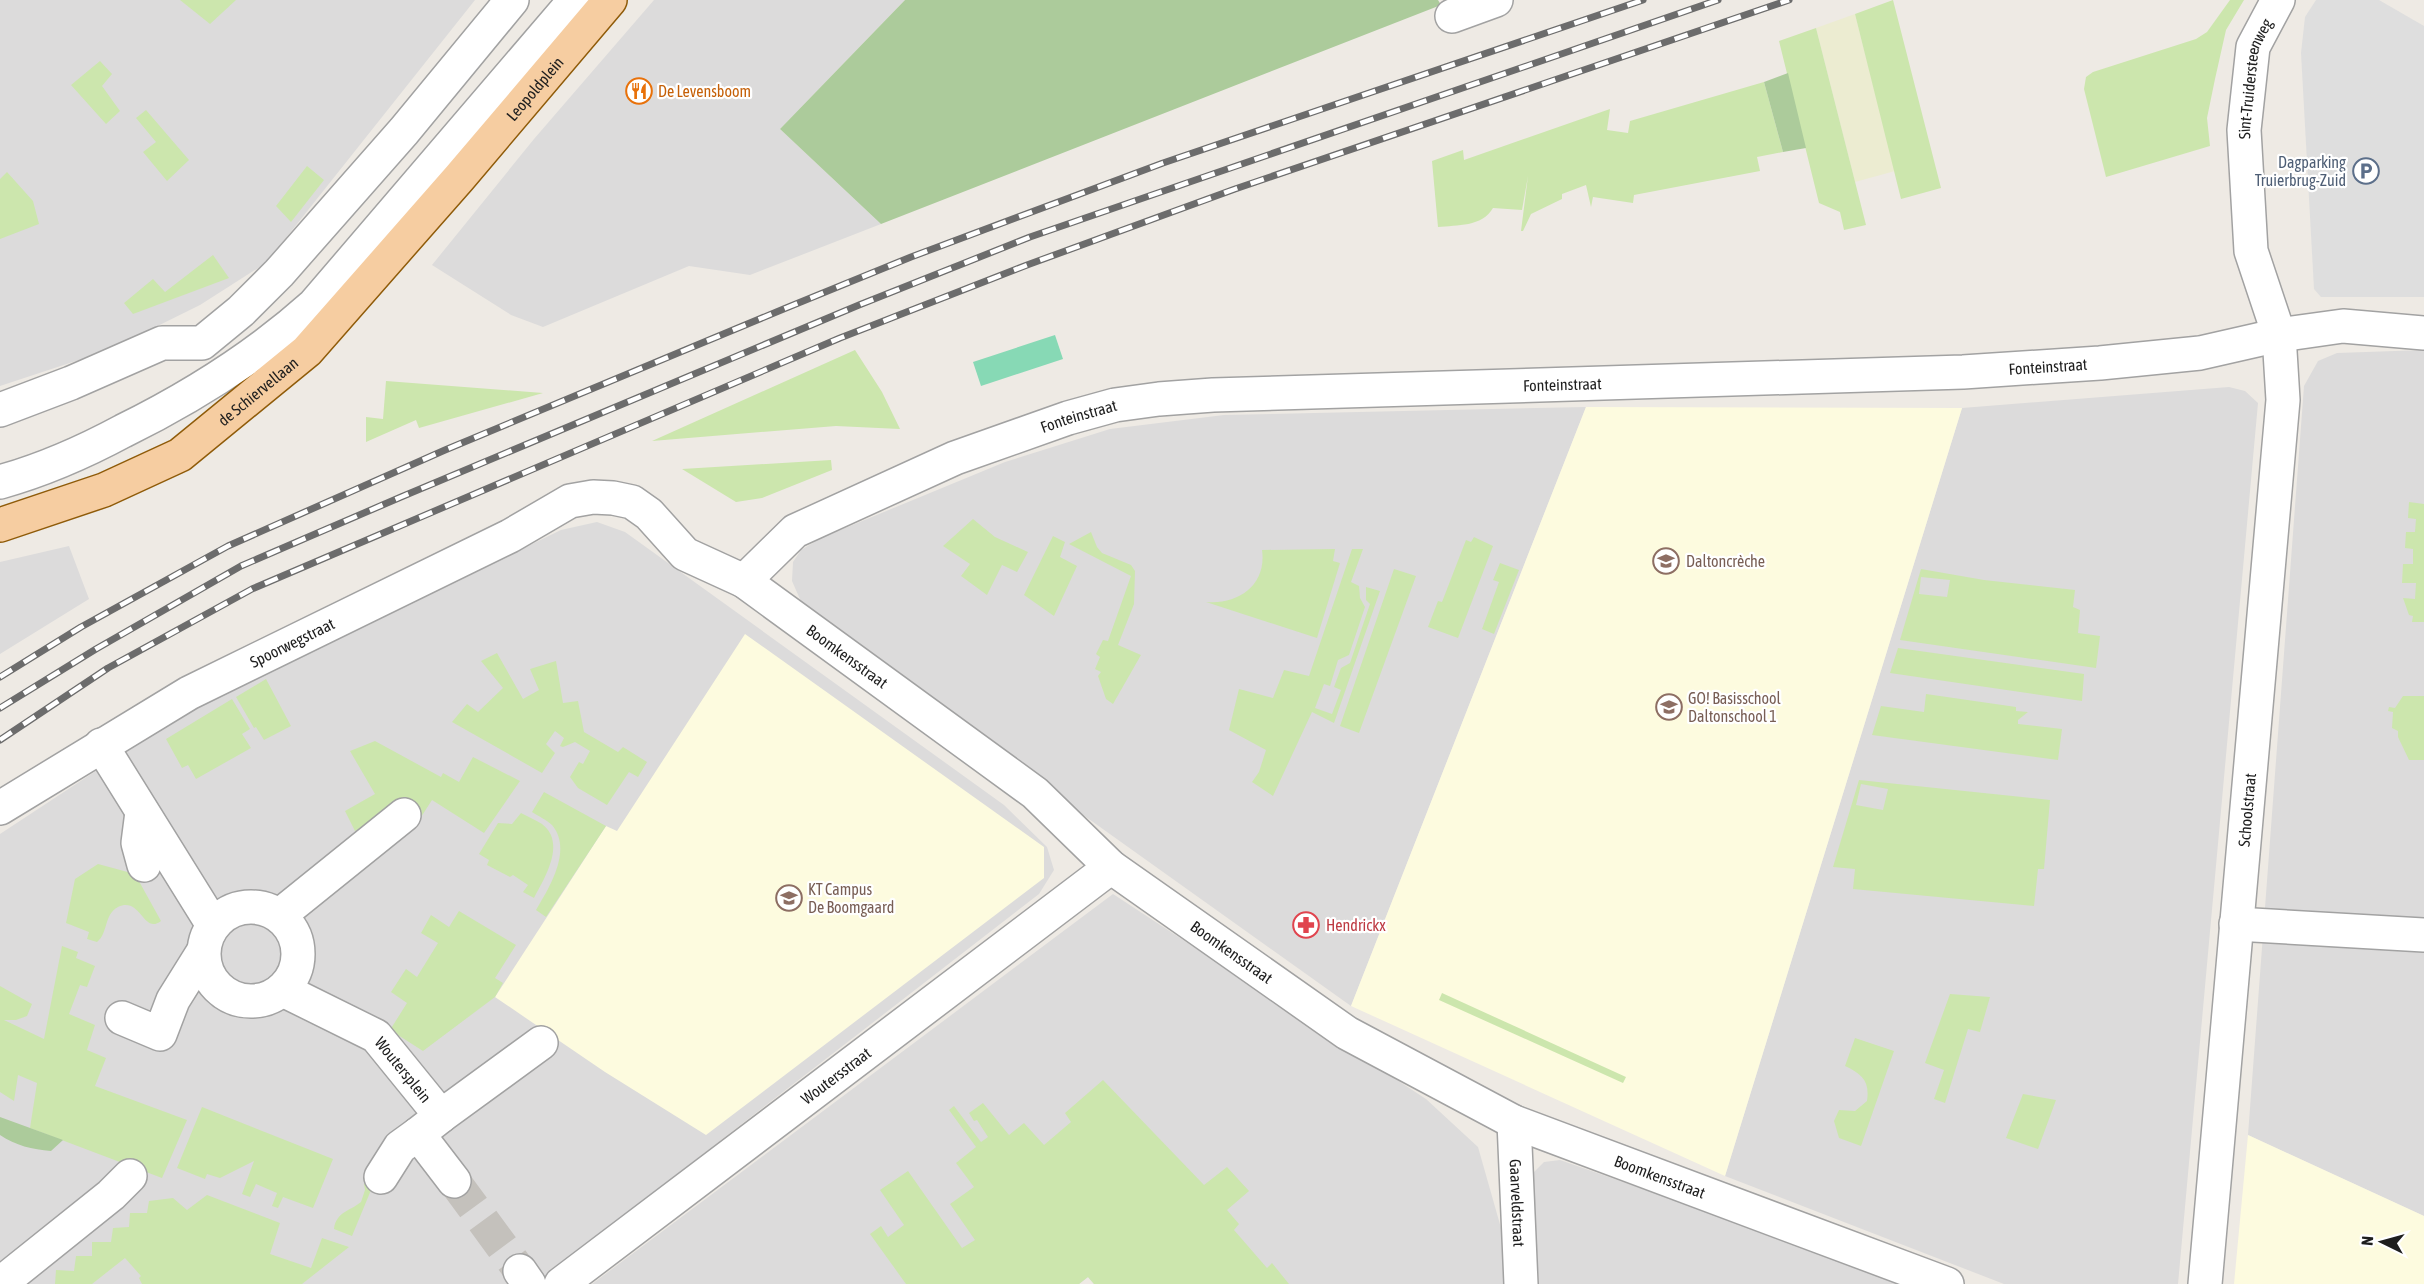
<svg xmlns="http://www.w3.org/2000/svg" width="2424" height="1284" viewBox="0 0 2424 1284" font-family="'Asap Condensed',sans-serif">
<rect width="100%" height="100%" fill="#eeeae4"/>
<!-- residential -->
<path fill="#dcdbdb" d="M0,0h475l-209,263 -66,42 -91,45 -109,36z
M654,0h251l-125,129 101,95 -131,51 -61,-9 -146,61 -32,-12 -79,-50 102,-126z
M2424,350v866l-176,-81 56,-749 14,-25 19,-8z
M2229,387l16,4 13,12 -80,881h-174l-279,-108 237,-768z
M1586,407l-235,599 -300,-214 -248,-186 -11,-25 1,-19 8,-12 20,-12 184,-76 105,-33 114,-14z
M597,522l28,10 379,273 43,42 7,23 -15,24 -504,390h-535v-450l187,-123 374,-181z
M69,546l20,53 -89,55v-92z
M1113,894l313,205 52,48 27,95 1,42h-412l-6,-7 -9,7h-487z
M1560,1160l356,124h-377l-7,-110 12,-12z"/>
<!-- education -->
<path fill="#fdfbdf" d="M1586,407l376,1 -237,768 -374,-170z
M745,634l299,213v31l-338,257 -101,-63 -110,-75 111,-171 11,5z
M2248,1135l176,81v68h-190z"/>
<!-- farmland -->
<path fill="#ececd1" d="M1855,14l40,157 -40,11 -39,-154z"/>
<!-- grass -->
<path fill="#cce6ad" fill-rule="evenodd" d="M180,0h56l-26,24z
M1893,0l48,188 -40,11 -46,-185z
M2230,0h14l-18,30 -11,49 -8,39 3,28 -104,31 -22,-88 2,-12 7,-5 103,-33 11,-7z
M1816,28l50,197 -22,5 -4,-18 -21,-9 -40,-162z
M100,61l12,13 -10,12 18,25 -14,13 -35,-39z
M1764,82l19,70 -26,5 3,14 -126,24 -1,8 -40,-6 -2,10 -5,-22 -24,9v5l-31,15 -8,17h-2l7,-55 -6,34 -29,-2c-11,19 -36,17 -55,19l-6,-66 31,-11 1,10 146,-51 -3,21 21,3 2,-12z
M146,110l43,50 -22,21 -24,-29 13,-10 -20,-24z
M307,166l17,14 -33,42 -15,-16z
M7,172l26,29 6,23 -39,15v-60z
M213,255l16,23 -96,36 -9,-11 29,-24 12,13z
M855,350l27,42 18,37 -64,-3 -184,15z
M386,381l157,12 -124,35 -3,-8 -50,22v-25l17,2z
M831,460l1,10 -70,28 -26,4 -54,-33z
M2409,502l15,2v118h-12l1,-6 -4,-1 -6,-17 12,1 1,-16h-14l1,-19h10v-15l-8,-1 1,-16h9l1,-13 -8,-1z
M973,519l22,18 33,15 -11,20 -15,-7 -15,30 -26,-19 9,-12 -27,-18z
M1091,532l6,15 5,6 29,12 4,6 -1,33 -16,41 23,10 -28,49 -7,-5 -8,-23 3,-4 -6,-3 5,-12 -4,-3 7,-14 5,1 23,-65 -62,-32z
M1053,536l12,6 -5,15 17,9 -23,50 -30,-21z
M1474,537l19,9 -35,92 -30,-11 10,-26 4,1 24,-62 5,2z
M1335,549l-2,12 7,2 -23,75 -111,-36c32,3 61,-17 56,-52z
M1352,549h11l-12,33 8,4 1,12 5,9 -16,48 -11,5 -8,26 -6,-2 -9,24 17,6 9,-24 -7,-3 7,-19 9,-5 20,-59 -4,-4v-13l14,4 -46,132 -22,-11 -39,84 -21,-14 7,-10 7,-22 -37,-20 10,-41 34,9 11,-28 25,6z
M1500,563l19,7 -25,64 -12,-5 17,-47 -6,-2z
M1394,569l22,7 -57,157 -19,-7z
M1921,569l63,11 91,10 -2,17 7,3 -2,23 22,3 -4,32 -196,-28zM1921,577l29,3 -3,17 -28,-3z
M1898,648l186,26 -2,27 -192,-28z
M497,653l26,46 16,-9 -9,-21 26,-8 7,42 15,-2 6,31 34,20 5,-5 24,15 -9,15 -9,-5 -22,33 -29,-17 -8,-11 9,-15 4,2 7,-13 -15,-9 -12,5 -3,-1 4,-8 -9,-7 -9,13 9,9 -13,20 -90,-51 15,-18 11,8 25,-24 -22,-27z
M266,679l25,47 -27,14 -8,-13 -2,1 -18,-31z
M1926,694l90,13v4l12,1 -10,8v4l44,5 -4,31 -186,-25 9,-29 43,6z
M2403,696h21v64h-15l-11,-23v-6l-6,-3 1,-16 -5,-1 1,-4 6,1z
M232,699l18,30 -8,5 9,14 -55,31 -8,-14 -6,3 -16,-29z
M375,741l66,36 2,-4 16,9 14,-25 47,24 -36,52 -52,-33 -20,31 -8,-5 2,-24 -51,29 -10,-20 30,-17 -25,-43z
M1859,780l191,20 -6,69h-6l-4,37 -181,-17 2,-20 -22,-2zM1861,784l27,5 -5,21 -27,-5z
M544,792l62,34 -60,91 -10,-7c13,-22 37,-60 16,-85 -5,-5 -14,-9 -20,-13z
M521,813c7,4 15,7 21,11 25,19 2,55 -8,74l-11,-6 5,-7 -15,-10 -3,2 -23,-12 2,-5 -10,-6 19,-31 14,1z
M98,864l37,10 26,47c-18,14 -20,-25 -43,-14 -14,7 -10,27 -21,35l-10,-3 2,-7 -23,-9 9,-44z
M459,911l57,34 -21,33 8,5 -8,14 -72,54 -33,-21 17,-27 -16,-11 15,-23 11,8 21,-34 -17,-10 10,-18 18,12z
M62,946l16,6 -2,6 19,8 -8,21 -7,-2 -11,29 26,11 -8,25 19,8 -11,28 92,34 -25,58 -132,-50 7,-45 -19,-8 -4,26 -14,-9v-106l32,18 -5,12 -11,4h-12l40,19z
M1442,993l184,84 -3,6 -184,-83z
M1950,994l40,3 -10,35 -12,-3 -23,74 -11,-4 10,-29 -19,-7z
M1855,1038l39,13 -33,95 -22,-8 -5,-17 5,-11 16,1 12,-10c3,-20 -5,-27 -22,-35z
M1103,1080l101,105 23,-18 22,24 -22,19 12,14 -5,6 33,38 5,-5 17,21h-195l-6,-7 -9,7h-173l-36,-50 11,-8 7,11 16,-12 -24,-35 28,-19 54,77 13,-8 -25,-36 24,-17 -18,-24 20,-16 -27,-37 5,-4 27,36 7,-5 -11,-17 -3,1 -5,-8 14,-10 26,32 15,-12 20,22 27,-23 -6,-9z
M2023,1094l33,6 -18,49 -32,-11z
M202,1107l131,52 -20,49 -30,-11 -5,11 -6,-2 5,-13 -21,-9 -6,13 -8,-3 12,-33 -34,17 -13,-4 -2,5 -28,-11z
M376,1178l-24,58 -18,-7c2,-17 16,-18 27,-27l4,-12 -1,-6z
M207,1195l73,28 -10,31 41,14 11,-30 27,9 -47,37h-160l-3,-6 2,-2 -16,-18 -33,26h-37l1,-14 18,1 2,-15h16v-14h19l2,-14 16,-1 1,-14h17l2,-12 24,-3 14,12z"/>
<!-- forest -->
<path fill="#accb9b" d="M905,0h533l3,5 -560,219 -101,-95z
M1788,73l18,75 -23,4 -19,-70z
M0,1117l63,23 -12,11c-19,-2 -35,-5 -51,-16z"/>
<!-- pitch -->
<path fill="#87d9b5" d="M1055,335l8,24 -82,27 -8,-24z"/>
<!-- parking -->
<path fill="#dedede" d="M2316,0h63l45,26v271h-103l-7,-8 -13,-236 4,-36z"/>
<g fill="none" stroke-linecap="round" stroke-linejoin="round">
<!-- minor-tunnel -->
<path stroke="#c4c1bc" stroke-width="33" stroke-dasharray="33 16" stroke-linecap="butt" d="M454,1181l66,90"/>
<!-- minor casing -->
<g stroke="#a2a2a2" stroke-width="36">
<g id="minor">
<path d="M1452,16l44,-16"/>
<path d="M0,410l71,-27 91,-40h40l39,-32 38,-38 125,-142 108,-131"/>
<path d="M0,482c43,-12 84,-30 123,-51 69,-34 134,-75 191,-126l261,-305"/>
<path id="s1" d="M744,581l51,-50 160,-73 113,-40 47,-13 44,-6 54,-4 750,-23 137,-9 100,-10 79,-18 64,-9 81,7"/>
<path d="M101,745l112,180"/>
<path id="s2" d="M0,808l189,-115 321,-157 60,-35 23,-4 20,1 19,4 17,12 36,40 59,27 291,212 76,74 236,166 167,89 433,162"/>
<path d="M142,812l-4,31 6,22"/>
<circle cx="251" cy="954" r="47"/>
<path d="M280,915l124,-100"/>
<path d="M2236,924l188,11"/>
<path id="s3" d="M283,990l93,46 65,80 -23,18 36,47"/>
<path d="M122,1018l38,16 13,-34 30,-48"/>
<path d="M441,1116l100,-73"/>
<path id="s4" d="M1514,1122l7,162"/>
<path d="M381,1177l19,-30 18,-13"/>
<path d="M520,1271l9,13"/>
<path d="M0,1284l111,-89 19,-19"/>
<path id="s5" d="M561,1284l550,-417"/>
<path id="s6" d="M2205,1284l78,-884 -4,-65 -28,-84 -7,-121 9,-83 25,-47"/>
</g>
</g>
<!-- major casing -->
<g stroke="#8f5b09" stroke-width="36">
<g id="major">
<path id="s7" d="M0,525l104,-35 76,-35 127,-104 152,-173 151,-178"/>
</g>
</g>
<!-- minor -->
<use href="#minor" stroke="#fff" stroke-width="33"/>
<!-- major -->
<use href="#major" stroke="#f6cda1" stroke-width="33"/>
<!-- rail casing -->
<g stroke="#6c6c6c" stroke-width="7">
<path id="rail" d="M0,677l81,-50 147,-81 217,-96 341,-142 125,-51 252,-94 480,-163
M0,708l96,-59 145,-83 160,-69 458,-192 171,-68 688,-237
M0,740l108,-72 144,-79 588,-251 187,-73 208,-76 554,-189"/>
</g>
<!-- rail -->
<use href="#rail" stroke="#fff" stroke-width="4.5" stroke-dasharray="14" stroke-linecap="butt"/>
</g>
<!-- icons -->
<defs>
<g id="restaurant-ring" transform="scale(1.35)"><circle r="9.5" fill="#fff" stroke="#e8710a" stroke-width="1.5"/><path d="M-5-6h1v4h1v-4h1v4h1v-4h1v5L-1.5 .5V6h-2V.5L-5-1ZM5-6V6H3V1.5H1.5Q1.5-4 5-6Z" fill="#e8710a"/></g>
<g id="parking-ring" transform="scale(1.35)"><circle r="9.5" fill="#fff" stroke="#5c6f8a" stroke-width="1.5"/><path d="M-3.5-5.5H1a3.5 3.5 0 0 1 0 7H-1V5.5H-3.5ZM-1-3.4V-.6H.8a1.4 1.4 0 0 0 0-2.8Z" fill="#5c6f8a"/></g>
<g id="school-ring" transform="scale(1.35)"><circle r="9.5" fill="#fff" stroke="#8d6e63" stroke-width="1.5"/><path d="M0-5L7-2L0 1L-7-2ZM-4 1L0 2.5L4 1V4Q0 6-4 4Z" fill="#8d6e63"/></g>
<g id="pharmacy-ring" transform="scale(1.35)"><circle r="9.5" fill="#fff" stroke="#e0444e" stroke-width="1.5"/><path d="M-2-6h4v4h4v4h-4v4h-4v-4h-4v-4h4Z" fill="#e0444e"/></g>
</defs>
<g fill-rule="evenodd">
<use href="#restaurant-ring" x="639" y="91"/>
<use href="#parking-ring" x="2366" y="171"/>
<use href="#school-ring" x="1666" y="561"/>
<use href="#school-ring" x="1669" y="707"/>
<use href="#school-ring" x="789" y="898"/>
<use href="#pharmacy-ring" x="1306" y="925"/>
</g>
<g text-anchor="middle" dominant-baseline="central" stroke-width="4.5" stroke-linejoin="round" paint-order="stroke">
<!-- street labels -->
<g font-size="16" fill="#1e1e1e" stroke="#fff">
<text stroke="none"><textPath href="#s6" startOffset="1215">Sint-Truidersteenweg</textPath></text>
<text stroke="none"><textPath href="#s7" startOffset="705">Leopoldplein</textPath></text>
<text stroke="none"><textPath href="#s1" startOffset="1350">Fonteinstraat</textPath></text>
<text stroke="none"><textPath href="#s1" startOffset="864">Fonteinstraat</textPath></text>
<text stroke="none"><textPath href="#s7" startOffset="294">de Schiervellaan</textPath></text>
<text stroke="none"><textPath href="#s1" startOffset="378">Fonteinstraat</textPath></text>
<text stroke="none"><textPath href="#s2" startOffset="336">Spoorwegstraat</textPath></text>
<text stroke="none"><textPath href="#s2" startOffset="978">Boomkensstraat</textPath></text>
<text stroke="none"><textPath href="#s6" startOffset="476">Schoolstraat</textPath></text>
<text stroke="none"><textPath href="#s2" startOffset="1464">Boomkensstraat</textPath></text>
<text stroke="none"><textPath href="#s3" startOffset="147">Woutersplein</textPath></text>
<text stroke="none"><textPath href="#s5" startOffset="345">Woutersstraat</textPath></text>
<text stroke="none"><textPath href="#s2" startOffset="1950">Boomkensstraat</textPath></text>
<text stroke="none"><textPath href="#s4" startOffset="81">Gaarveldstraat</textPath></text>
</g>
<!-- food labels -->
<g font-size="16" fill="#c56008" stroke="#fff" text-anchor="start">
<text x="658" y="91">De Levensboom</text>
</g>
<!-- service labels -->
<g font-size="16" fill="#4e5e75" stroke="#fff" text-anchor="end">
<text x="2346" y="162">Dagparking<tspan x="2346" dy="18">Truierbrug-Zuid</tspan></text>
</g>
<!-- education labels -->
<g font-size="16" fill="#785e54" stroke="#fff" text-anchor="start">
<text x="1686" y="561">Daltoncrèche</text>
<text x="1688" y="698">GO! Basisschool<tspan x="1688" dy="18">Daltonschool 1</tspan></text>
<text x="808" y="889">KT Campus<tspan x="808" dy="18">De Boomgaard</tspan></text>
</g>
<!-- health labels -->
<g font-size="16" fill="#be3a42" stroke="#fff" text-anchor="start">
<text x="1326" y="925">Hendrickx</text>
</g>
</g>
<!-- north arrow -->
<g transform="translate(2382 1242) rotate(275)" stroke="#ffffff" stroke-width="4.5" paint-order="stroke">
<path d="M0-4.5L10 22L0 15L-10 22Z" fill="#1e1e1e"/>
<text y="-9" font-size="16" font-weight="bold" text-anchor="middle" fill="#1e1e1e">N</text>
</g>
</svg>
